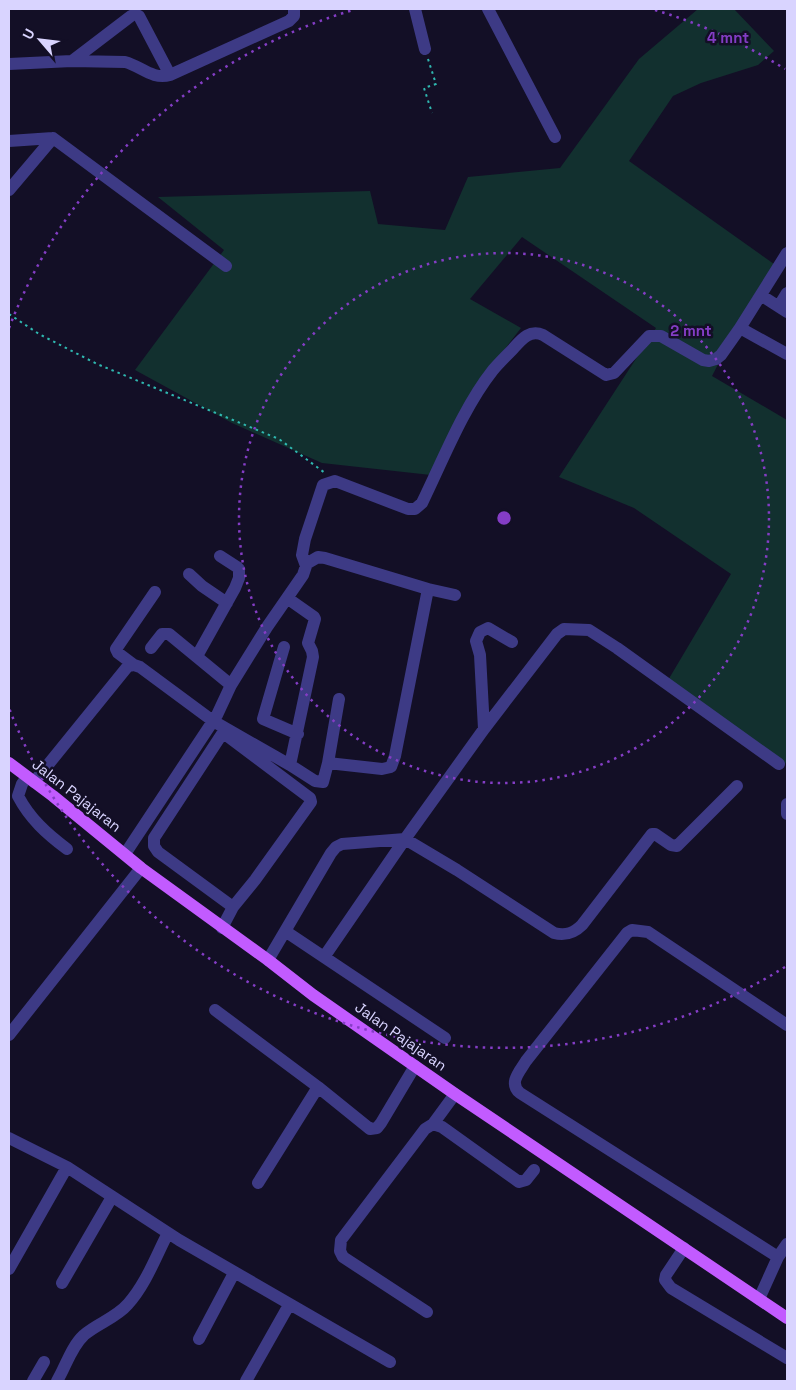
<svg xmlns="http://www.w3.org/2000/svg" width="796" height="1390" viewBox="0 0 796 1390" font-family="'Space Grotesk',sans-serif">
<rect width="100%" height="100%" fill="#130f26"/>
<!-- green -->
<path fill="#12302f" d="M698,9h36l40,42 -16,14 -57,18 -28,13 -44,65 145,103 -21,33 -41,79 75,44v341l-5,7 -118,-81 67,-113 -97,-66 -75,-31 97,-149 -134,-91 -52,62 51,29 -51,66 -39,81 -109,-12 -90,-40 -97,-53 89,-120 -66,-53 212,-6 8,33 67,6 23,-53 92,-9 79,-109z"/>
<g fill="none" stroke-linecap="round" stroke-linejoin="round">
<!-- path -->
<path stroke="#2fb8b0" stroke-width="2" stroke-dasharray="2.5 4" stroke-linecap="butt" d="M428,59l8,25 -12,4 8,25
M9,314l30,20 58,30 182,75 46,34"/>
<!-- minor -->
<path stroke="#3d3a85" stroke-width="12" d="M415,9l10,40
M488,9l67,128
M72,61l59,-45 4,-2 4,2 31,59
M9,64l63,-3 53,1c16,4 27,18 45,13l119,-54 5,-5v-7
M9,141l44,-3
M9,190l44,-52 173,128
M762,296l25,16
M779,306l8,-13
M740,328l47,26
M306,564l12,-7 7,1 103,31 27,6
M189,574l13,12 25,17
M287,598l27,19 1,2 -7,24 4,8 1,6 -23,108
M284,647l-21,72 35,15
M151,648l11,-14h7l62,51
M197,656l38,-68 4,-10v-9l-2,-2 -17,-11
M134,665l-16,-12 -2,-4 39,-57
M484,729l-4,-74 -4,-14 4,-9 8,-4 24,14
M328,763l11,-64
M27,777l-5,7 -4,12c12,23 29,38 49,53
M34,782l94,-116 6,-1 6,2 73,54 77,44 25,16 8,1 5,-19 54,6 9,-2 4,-11 33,-167
M787,804v10
M125,854l92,-139 14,-30 36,-58 36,-52 3,-9 -4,-11 3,-16 18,-54 12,-4 73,28h7l7,-6c21,-43 41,-95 71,-133 6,-7 13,-14 19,-20 9,-10 17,-21 31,-15l63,40 8,-2 35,-37h12l42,24 6,1 7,-2 5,-4 19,-27 47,-75
M222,928l11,-21 22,-27 56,-78 -1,-4 -84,-63 -4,-1 -68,104v8l4,6 75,55
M285,931l160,107
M324,957l81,-118 52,31 97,63c12,3 20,0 28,-8l70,-91h3l16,11 6,1 60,-60
M268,960l63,-107 5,-6 6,-3 63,-5 79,-110 73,-95 7,-5 25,1 28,18 162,116
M215,1010l103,77 52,42 7,-1 4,-5 34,-57
M9,1035l132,-167
M433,1124l22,-30
M9,1138l58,29 112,73 211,122
M258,1183l60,-96
M684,1248l-18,27 -1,5 6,8 116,70
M778,1257l9,-13
M9,1269l58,-102
M62,1283l50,-86
M759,1299l19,-42 -258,-164c-12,-10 0,-22 6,-32l101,-128 5,-3 16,2 139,93
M427,1312l-84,-55 -3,-6 1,-11 84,-111 8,-5 9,3 77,55 7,-2 8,-10
M199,1339l35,-66
M33,1381l11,-19
M57,1381c9,-15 14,-34 27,-46 14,-12 32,-17 44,-31 18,-20 28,-48 40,-71
M246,1381l43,-76"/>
<!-- major -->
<path stroke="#c25bff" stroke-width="12" d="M9,763l44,33 88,72 127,92 45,35 142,99 332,224"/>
</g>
<!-- distance rings -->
<g fill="none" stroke="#843dc5" stroke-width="2.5" stroke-dasharray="2.5 5">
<circle cx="504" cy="518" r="265"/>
<path d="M785 967A530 530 0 0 1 9 708M9 328A530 530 0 0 1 353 10M655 10A530 530 0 0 1 785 69"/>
</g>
<g text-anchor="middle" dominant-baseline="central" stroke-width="5" stroke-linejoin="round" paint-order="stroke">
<!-- street labels -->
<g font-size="15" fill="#d9d4ff" stroke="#130f26">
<text transform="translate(77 795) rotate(38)">Jalan Pajajaran</text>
<text transform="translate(401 1036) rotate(35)">Jalan Pajajaran</text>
</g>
</g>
<circle cx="504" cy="518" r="8" fill="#843dc5" stroke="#130f26" stroke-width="2.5"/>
<g font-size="15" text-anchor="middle" font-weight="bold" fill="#843dc5" stroke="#130f26" stroke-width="5" stroke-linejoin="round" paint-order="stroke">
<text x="728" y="43">4 mnt</text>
<text x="691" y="336">2 mnt</text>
</g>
<!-- border -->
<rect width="796" height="1390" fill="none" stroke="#d9d4ff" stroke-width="20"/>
<!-- north arrow -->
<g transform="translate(40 40) rotate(298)" stroke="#130f26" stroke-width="4" paint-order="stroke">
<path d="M0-4L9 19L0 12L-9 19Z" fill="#d9d4ff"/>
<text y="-8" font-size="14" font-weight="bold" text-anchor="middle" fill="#d9d4ff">U</text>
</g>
</svg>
